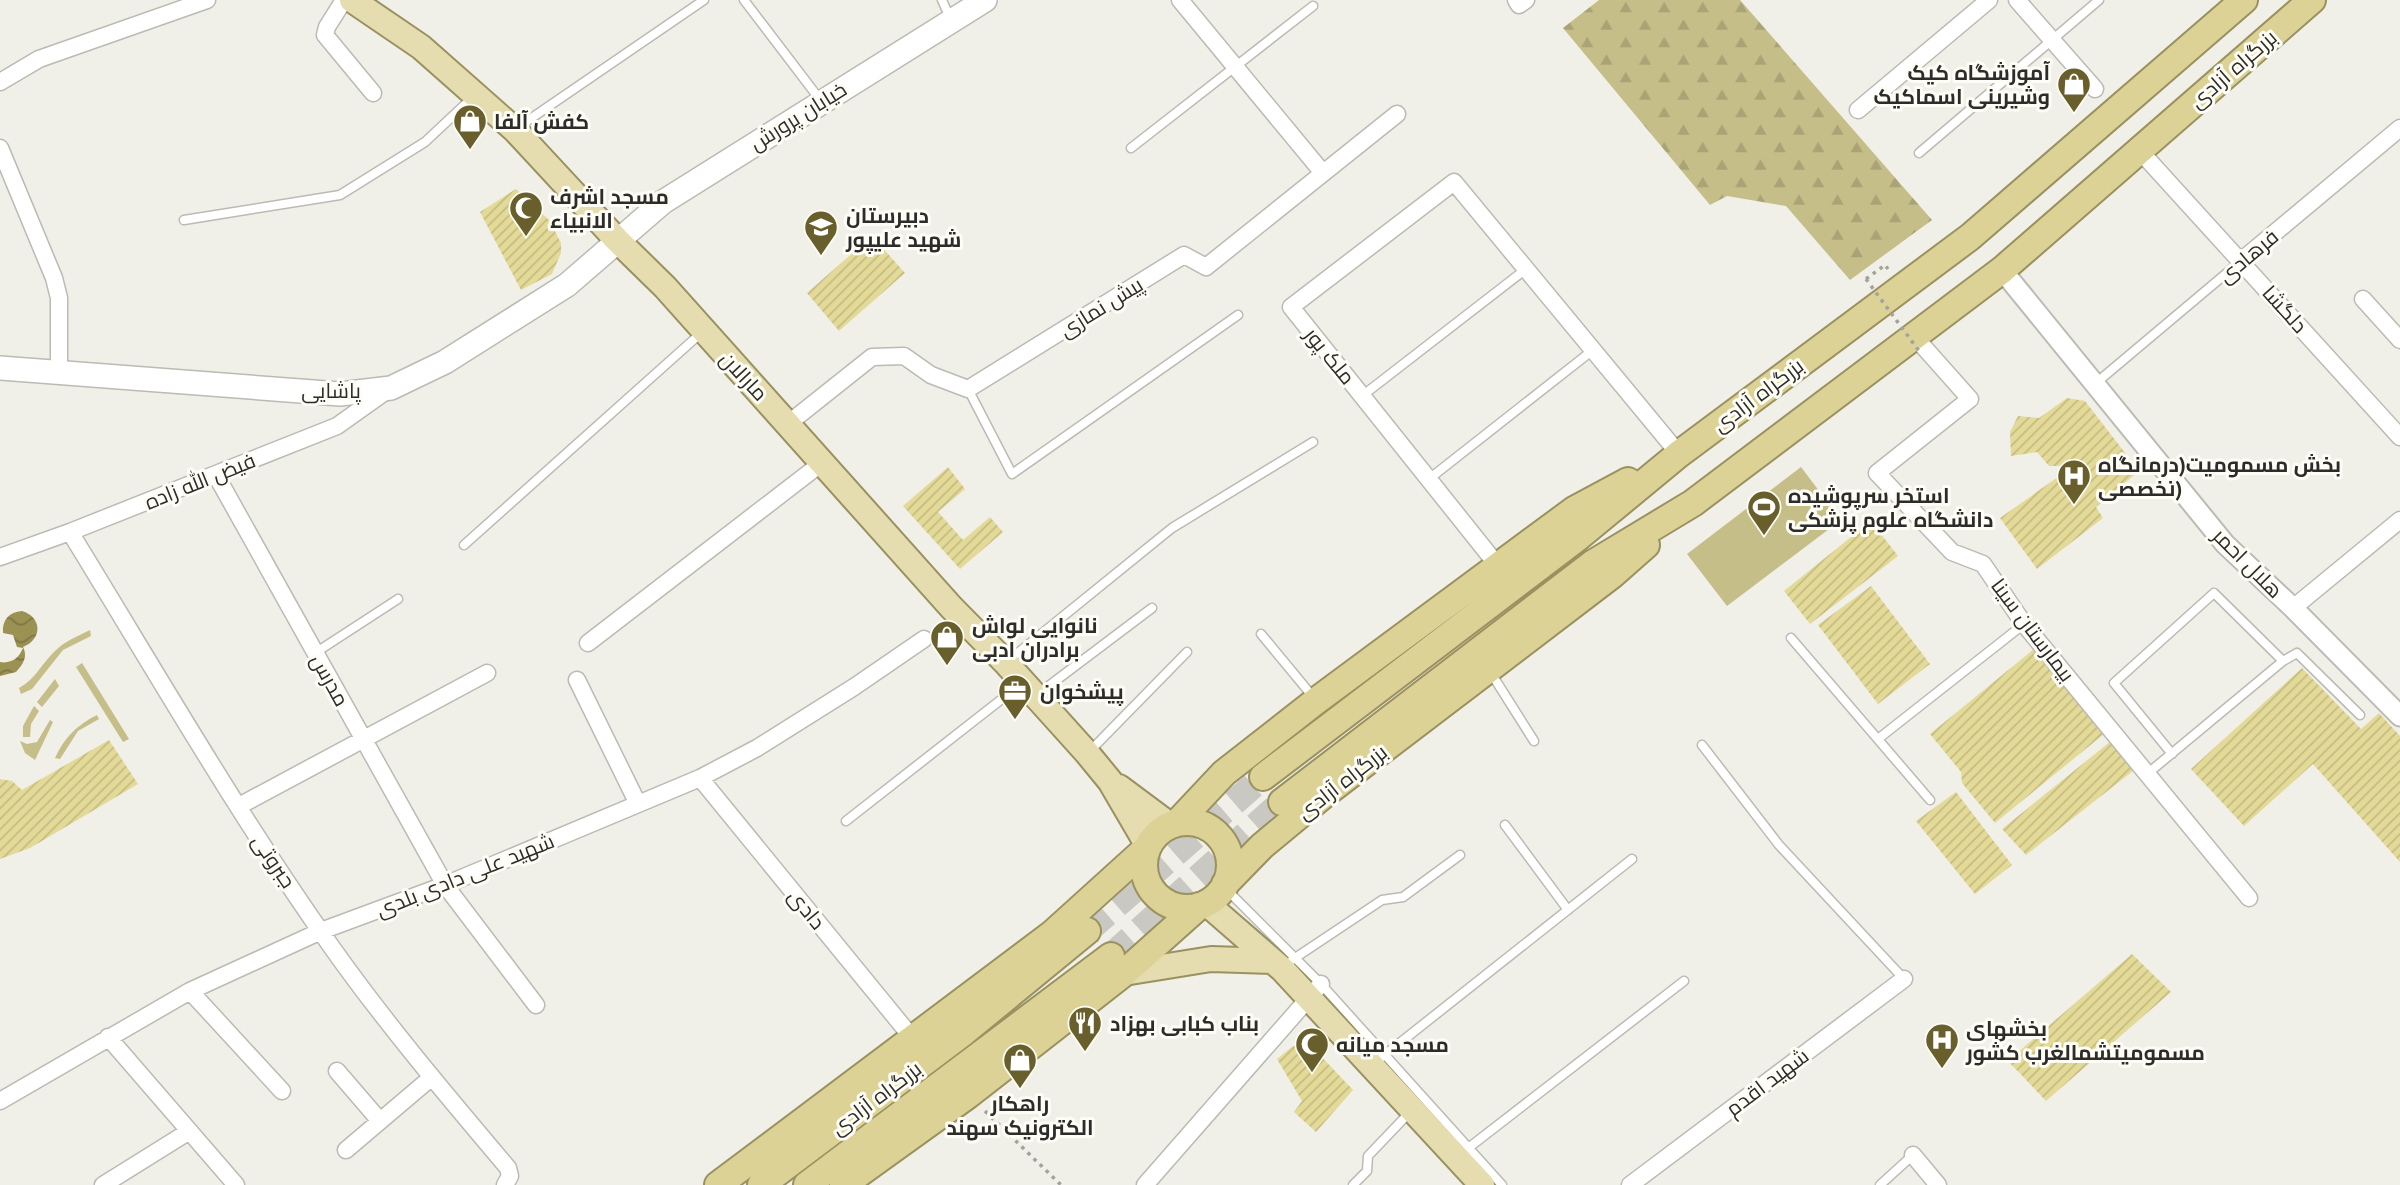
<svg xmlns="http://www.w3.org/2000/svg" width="2400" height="1185" viewBox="0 0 2400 1185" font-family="'PT Sans',Cairo,sans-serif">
<defs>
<pattern id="forest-firs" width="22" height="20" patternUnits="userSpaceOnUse" patternTransform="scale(1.75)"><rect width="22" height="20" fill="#c6be88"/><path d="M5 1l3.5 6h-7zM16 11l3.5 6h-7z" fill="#aaa376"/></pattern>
<pattern id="water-waves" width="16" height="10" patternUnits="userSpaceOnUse" patternTransform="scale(1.75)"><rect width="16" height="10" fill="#9b9152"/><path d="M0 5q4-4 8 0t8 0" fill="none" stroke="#7f7744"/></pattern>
<pattern id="building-hatch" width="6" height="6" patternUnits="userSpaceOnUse" patternTransform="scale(1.75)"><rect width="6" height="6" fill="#e4da98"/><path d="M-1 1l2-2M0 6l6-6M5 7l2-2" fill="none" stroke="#c4bb83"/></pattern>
</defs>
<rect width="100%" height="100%" fill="#f0efe8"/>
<!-- green -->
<path fill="#c6be88" d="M1801,467l40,53 -114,86 -40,-52z
M90,630l1,6 -28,14 -31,39 -11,5 -2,-6c16,-8 23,-25 36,-37 10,-10 23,-15 35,-21z
M82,663l47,76 -6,3 -47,-75z
M55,679l4,7 -17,21 -5,-5z
M34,706l5,5 -8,13 -1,13h-7v-11z
M97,715l2,4 -21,12 -18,28 -5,-1c10,-21 22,-33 42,-43z
M50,720l3,2 -18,38 -10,-7 -5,-12 7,3 10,-2z"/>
<!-- forest -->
<path fill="url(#forest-firs)" d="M1599,0h141l192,220 -82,60 -64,-74 -59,-10 -17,9 -147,-177z"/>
<!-- water -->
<path fill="url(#water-waves)" d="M22,611c20,6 21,28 1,36 5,10 0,17 -7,25l-16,4v-14c11,2 19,-4 23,-14l-6,-1 -4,-12 -10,-2c-1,-13 6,-21 19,-22z"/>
<!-- building -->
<path fill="url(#building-hatch)" d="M516,189l33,31 12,23v10l-9,21 -31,16 -41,-78z
M872,236l33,37 -66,58 -32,-38z
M2067,398l18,3 54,70 -43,36 7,11 -66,51 -37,-51 65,-46 -5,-6h-11l-12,-14 -26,4 -1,-24 8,-16 21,2z
M948,467l17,22 -27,23 25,28 27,-23 13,15 -43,37 -57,-63z
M1871,521l27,35 -88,68 -26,-33z
M1871,586l59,78 -52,40 -60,-79z
M2034,649l70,85 -109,89 -33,-40 -1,-11 -31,-38z
M2302,668l59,61 18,-16 21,23v126l-87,-98 -69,62 -53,-57z
M2116,737l22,30 -112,88 -24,-26z
M109,740l29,44 -108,64 -30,11v-80l12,2 10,9z
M1956,792l56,73 -37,29 -59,-73z
M2132,954l39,38 -125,109 -38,-40z
M1303,1045l14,7 36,38 -37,42 -22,-20 8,-11 -25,-42 16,-13z"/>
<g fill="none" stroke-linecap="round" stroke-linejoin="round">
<!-- trunk-tunnel -->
<path stroke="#c9c8c2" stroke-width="26" stroke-dasharray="26 13" stroke-linecap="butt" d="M1087,931l176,-154
M1111,956l171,-154"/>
<!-- service casing -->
<g stroke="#bbbab3" stroke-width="11">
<path id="service" d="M744,0l77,101
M942,0l8,18
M517,128l187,-128
M1131,148l182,-142
M1919,153l180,-153
M184,220l156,-25 85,-53 48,-45
M2096,383l145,-122
M968,389l44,85 226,-159
M1362,396l164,-127
M1429,479l164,-129
M464,545l236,-211
M1261,634l53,64
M1791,638l139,162
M315,653l83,-54
M1008,661l164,-133 141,-86
M1491,673l43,68
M1038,694l114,-86
M1878,739l146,-115
M1702,745l77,100 125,134
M1090,751l97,-99
M2172,754l-58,-71 100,-90 69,68
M2147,774l136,-113 14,-8 63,62
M846,821l175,-137
M1505,825l63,85
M1225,888l96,96 181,201
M1292,960l90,-60 21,-3 57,-42
M1382,1057l250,-198
M1467,1149l217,-168
M1353,1185l14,-14 1,-15 42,-44
M1880,1185l33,-30"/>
</g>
<!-- minor casing -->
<g stroke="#bbbab3" stroke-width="19">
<path id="minor" d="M344,0l-17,27 -2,8 48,58
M1180,0l143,173
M1516,0l3,5 7,-5
M2017,0l78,89
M0,82l39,-23 168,-59
M1858,110l131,-110
M0,148l54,130 5,20v74
M2140,151l260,286
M2241,261l159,-133
M2363,299l37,41
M1914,336l56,63 -93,74 75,79 31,12 41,60 225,274
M789,423l83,-66 32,-1 27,19 37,14 216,-134 22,12 191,-153
M216,475l229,410 91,120
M70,532c86,140 168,283 263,417 54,76 115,148 175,219l2,8 -5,9
M0,557l70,-25 267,-106 52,-37
M1498,566l-207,-259 163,-125 225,272
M2293,608l107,-88
M588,643l235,-181
M577,680l61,124
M700,778l214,262
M239,806l248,-133
M190,991l92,100
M108,1037l128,148
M337,1071l43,50
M0,1101l190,-110 131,-60 124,-46 255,-107 57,-30 97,-61 70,-48
M346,1150l86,-73
M1913,1155l25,30
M103,1185l85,-53
M1145,1185l176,-201
M1630,1185l274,-206"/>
</g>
<!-- tertiary casing -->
<g stroke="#bbbab3" stroke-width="23">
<path id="tertiary" d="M2002,270l223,274 68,64 107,108"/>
</g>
<!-- secondary casing -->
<g stroke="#bbbab3" stroke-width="26">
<path id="secondary" d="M0,368l340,26 51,-6 54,-26 122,-77 96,-83 322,-202"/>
</g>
<!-- primary casing -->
<g stroke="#99915f" stroke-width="28">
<path id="primary" d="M352,0l69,47 94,83 102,110 48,47 286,320 54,55 82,91 23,28 38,65
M1119,787l51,38
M1206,903l77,67 199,215
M1124,973l87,-14 61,2"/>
</g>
<!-- trunk casing -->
<g stroke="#99915f" stroke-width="30">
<path id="trunk" d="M1263,777l313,-238 103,-85 291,-217 274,-237
M1282,802l310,-238 101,-61 309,-233 310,-270
M1144 865a43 43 0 1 1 86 0a43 43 0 1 1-86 0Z
M1177,823l47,-50 92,-72 258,-191 54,-29
M1225,884l37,-38 64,-53 286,-218 34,-30
M718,1185l334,-251 95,-86
M761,1185l203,-153 123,-101
M807,1185l304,-229
M843,1185l125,-90 156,-122 75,-67"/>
</g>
<!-- path -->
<path stroke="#a3a39e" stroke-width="3.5" stroke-dasharray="3.5 5" stroke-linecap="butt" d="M1866,279l19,-14 3,4
M985,1111l76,74"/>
<!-- service -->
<use href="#service" stroke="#fff" stroke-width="8"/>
<!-- minor -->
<use href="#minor" stroke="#fff" stroke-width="16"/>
<!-- tertiary -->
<use href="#tertiary" stroke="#fff" stroke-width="19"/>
<!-- secondary -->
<use href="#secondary" stroke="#fff" stroke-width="23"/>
<!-- primary -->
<use href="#primary" stroke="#e5ddb0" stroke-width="24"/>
<!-- trunk -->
<use href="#trunk" stroke="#dcd296" stroke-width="26"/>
<!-- path-bridge -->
<path stroke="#a3a39e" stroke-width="3.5" stroke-dasharray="3.5 5" stroke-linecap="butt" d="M1866,279l53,72"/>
</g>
<!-- icons -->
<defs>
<g id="shop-pin" transform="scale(1.75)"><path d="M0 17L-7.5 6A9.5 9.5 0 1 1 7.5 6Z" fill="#685f2c" stroke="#fdfcf5"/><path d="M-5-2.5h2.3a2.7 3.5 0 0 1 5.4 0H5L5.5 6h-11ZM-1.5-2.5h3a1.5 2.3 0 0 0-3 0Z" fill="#fff"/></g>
<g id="mosque-pin" transform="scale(1.75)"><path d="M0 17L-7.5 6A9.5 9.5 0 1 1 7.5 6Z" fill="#685f2c" stroke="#fdfcf5"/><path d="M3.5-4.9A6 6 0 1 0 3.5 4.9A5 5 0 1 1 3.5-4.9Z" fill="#fff"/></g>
<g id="school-pin" transform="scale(1.75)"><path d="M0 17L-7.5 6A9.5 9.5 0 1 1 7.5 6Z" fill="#685f2c" stroke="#fdfcf5"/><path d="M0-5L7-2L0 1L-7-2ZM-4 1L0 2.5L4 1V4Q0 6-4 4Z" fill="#fff"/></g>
<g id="hospital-pin" transform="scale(1.75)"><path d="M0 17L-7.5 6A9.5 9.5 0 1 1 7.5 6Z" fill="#685f2c" stroke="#fdfcf5"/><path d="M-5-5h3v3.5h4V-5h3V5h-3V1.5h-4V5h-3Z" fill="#fff"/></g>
<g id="stadium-pin" transform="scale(1.75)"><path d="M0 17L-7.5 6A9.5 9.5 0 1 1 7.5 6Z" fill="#685f2c" stroke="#fdfcf5"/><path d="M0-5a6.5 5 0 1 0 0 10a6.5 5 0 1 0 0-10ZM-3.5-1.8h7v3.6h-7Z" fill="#fff"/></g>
<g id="office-pin" transform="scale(1.75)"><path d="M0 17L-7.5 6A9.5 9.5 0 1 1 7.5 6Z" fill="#685f2c" stroke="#fdfcf5"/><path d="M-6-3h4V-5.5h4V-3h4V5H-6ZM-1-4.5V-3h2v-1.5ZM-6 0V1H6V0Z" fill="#fff"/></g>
<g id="restaurant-pin" transform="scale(1.75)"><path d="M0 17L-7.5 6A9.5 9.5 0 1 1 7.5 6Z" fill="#685f2c" stroke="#fdfcf5"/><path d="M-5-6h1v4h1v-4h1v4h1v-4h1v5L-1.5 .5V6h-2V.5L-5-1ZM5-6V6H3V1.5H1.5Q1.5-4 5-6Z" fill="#fff"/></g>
</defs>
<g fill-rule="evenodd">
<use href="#shop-pin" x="2074" y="84"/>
<use href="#shop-pin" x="470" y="121"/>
<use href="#mosque-pin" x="526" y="208"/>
<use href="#school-pin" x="821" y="227"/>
<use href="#hospital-pin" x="2074" y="476"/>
<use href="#stadium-pin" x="1764" y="507"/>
<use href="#shop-pin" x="947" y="637"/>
<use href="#office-pin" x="1015" y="691"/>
<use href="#restaurant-pin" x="1085" y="1023"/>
<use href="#hospital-pin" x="1942" y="1040"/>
<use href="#mosque-pin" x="1312" y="1044"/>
<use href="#shop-pin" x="1020" y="1060"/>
</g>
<g text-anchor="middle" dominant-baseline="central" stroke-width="6" stroke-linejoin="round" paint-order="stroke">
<!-- street labels -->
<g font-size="21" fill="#2c2c2a" stroke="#fdfcf5">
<text transform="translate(2233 69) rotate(-41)">بزرگراه آزادی</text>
<text transform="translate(798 116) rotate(-32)">خیابان پرورش</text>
<text transform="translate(2248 256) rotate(-40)">فرهادی</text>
<text transform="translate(1101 307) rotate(-32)">پیش نمازی</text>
<text transform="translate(2285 309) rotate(48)">دلگشا</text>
<text transform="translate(1330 356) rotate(51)">ملک پور</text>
<text transform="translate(744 376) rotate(47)">مارالان</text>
<text x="331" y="390">پاشایی</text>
<text transform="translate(1758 395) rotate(-37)">بزرگراه آزادی</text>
<text transform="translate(200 481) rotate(-22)">فیض الله زاده</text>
<text transform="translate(2248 563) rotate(45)">هلال احمر</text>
<text transform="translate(2033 630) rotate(53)">بیمارستان سینا</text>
<text transform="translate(330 680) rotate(61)">مدرس</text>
<text transform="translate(1342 782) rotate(-38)">بزرگراه آزادی</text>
<text transform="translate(274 861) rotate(56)">جبروتی</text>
<text transform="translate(465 875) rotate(-22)">شهید علی دادی بلدی</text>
<text transform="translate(807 909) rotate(51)">دادی</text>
<text transform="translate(1767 1082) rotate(-37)">شهید اقدم</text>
<text transform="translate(876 1098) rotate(-37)">بزرگراه آزادی</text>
</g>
<!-- poi labels -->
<g font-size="21" font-weight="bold" fill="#2c2c2a" stroke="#fdfcf5" text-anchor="start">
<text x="2050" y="72" text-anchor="end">آموزشگاه کیک<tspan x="2050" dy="24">وشیرینی اسماکیک</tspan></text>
<text x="494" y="121">کفش آلفا</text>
<text x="550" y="196">مسجد اشرف<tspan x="550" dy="24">الانبیاء</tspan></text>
<text x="846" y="215">دبیرستان<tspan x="846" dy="24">شهید علیپور</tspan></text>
<text x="2098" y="464">بخش مسمومیت(درمانگاه<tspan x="2098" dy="24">تخصصی)</tspan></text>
<text x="1788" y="495">استخر سرپوشیده<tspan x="1788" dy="24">دانشگاه علوم پزشکی</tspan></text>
<text x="972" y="625">نانوایی لواش<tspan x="972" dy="24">برادران ادبی</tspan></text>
<text x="1040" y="691">پیشخوان</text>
<text x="1110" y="1023">بناب کبابی بهزاد</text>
<text x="1966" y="1028">بخشهای<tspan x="1966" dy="24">مسمومیتشمالغرب کشور</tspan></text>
<text x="1336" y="1044">مسجد میانه</text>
<text x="1020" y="1103" text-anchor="middle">راهکار<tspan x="1020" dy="24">الکترونیک سهند</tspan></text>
</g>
</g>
</svg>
